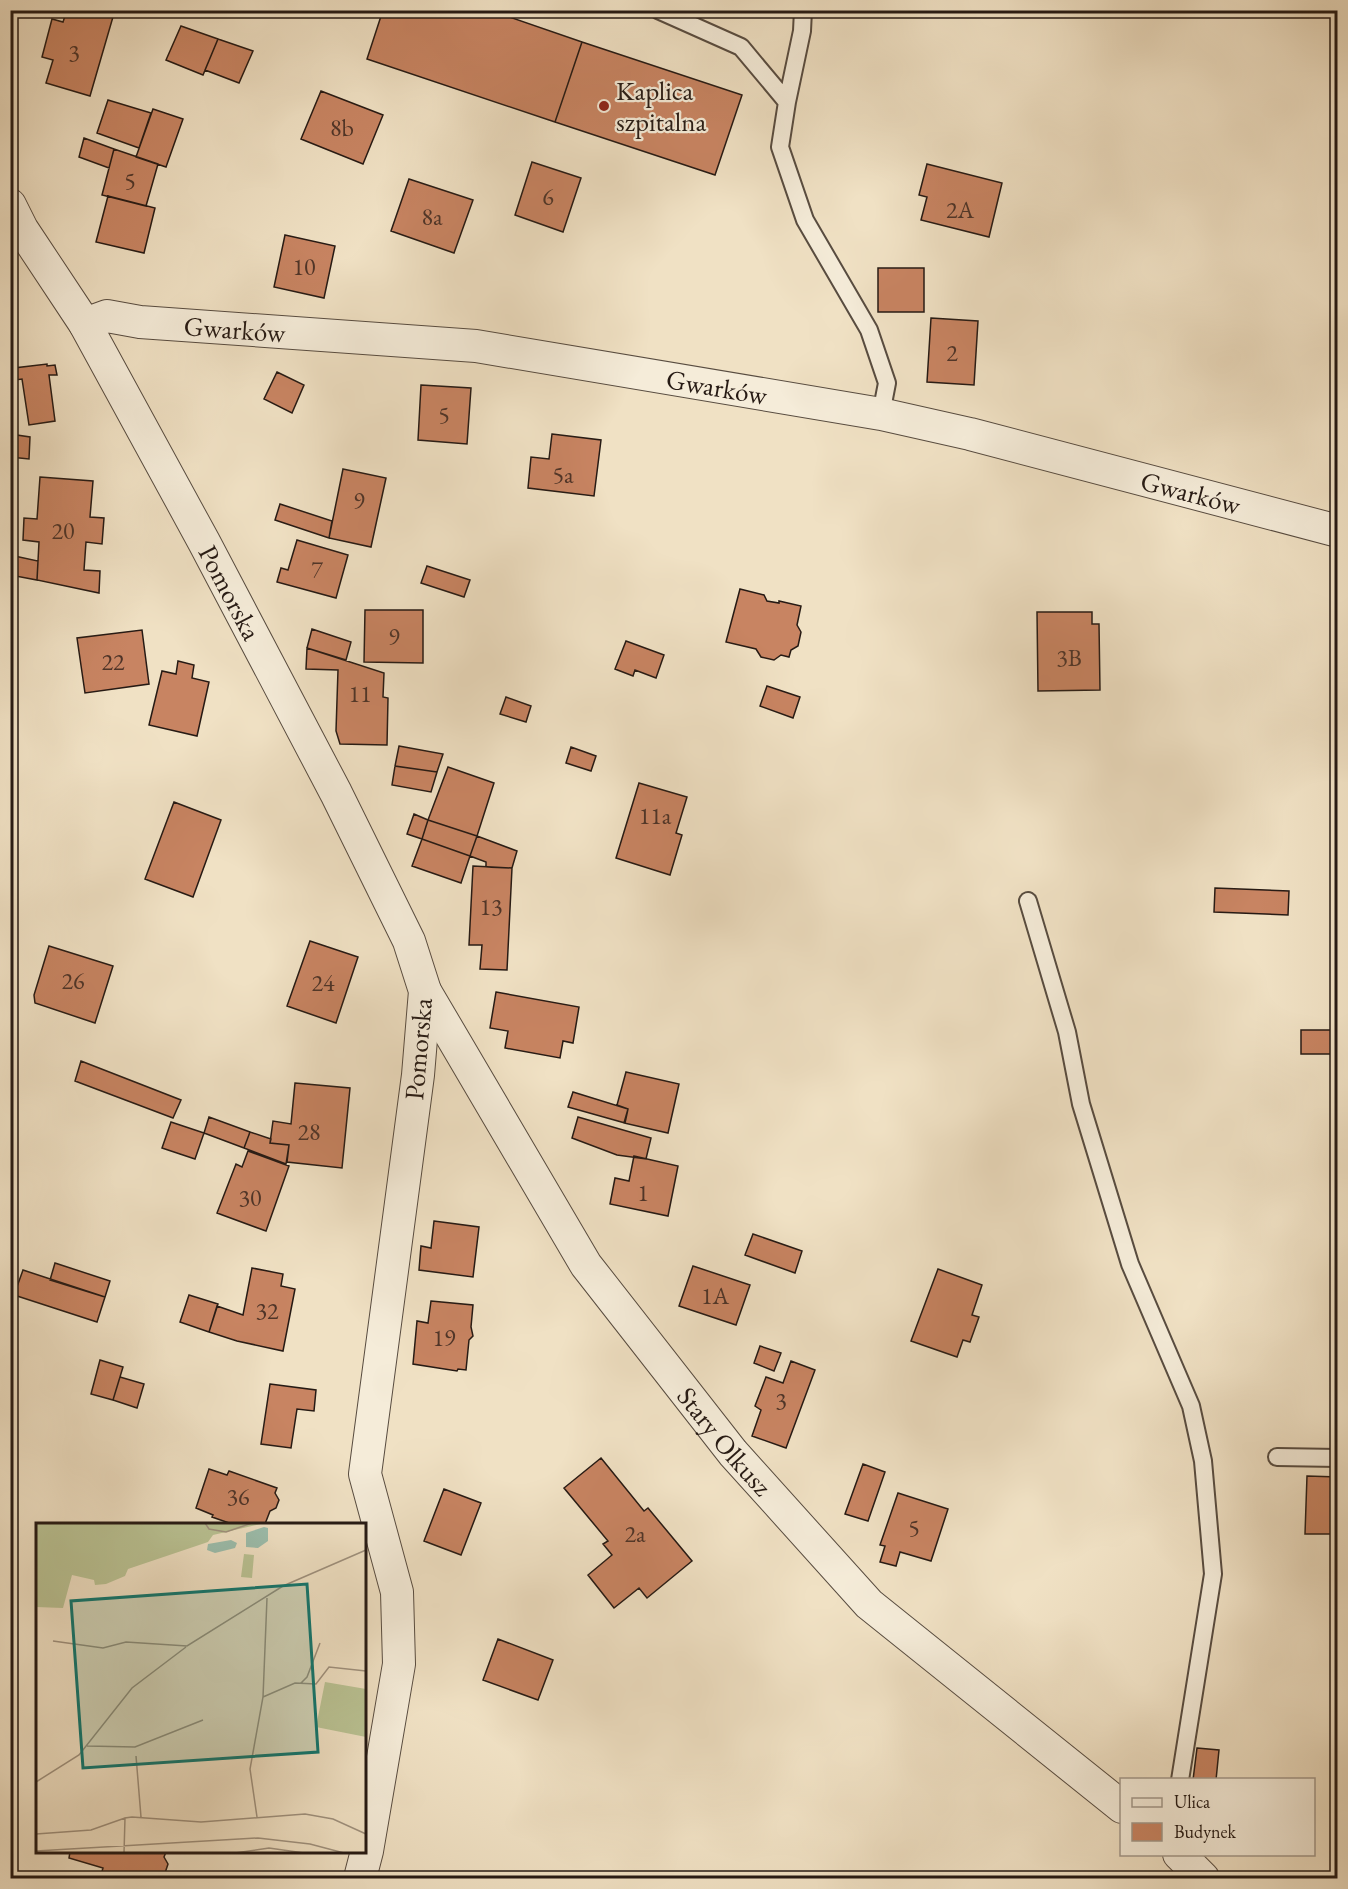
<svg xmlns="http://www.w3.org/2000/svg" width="1348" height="1889" viewBox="0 0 1348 1889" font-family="'EB Garamond',serif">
<rect width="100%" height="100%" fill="#f0e1c4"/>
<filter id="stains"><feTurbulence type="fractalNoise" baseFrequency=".00333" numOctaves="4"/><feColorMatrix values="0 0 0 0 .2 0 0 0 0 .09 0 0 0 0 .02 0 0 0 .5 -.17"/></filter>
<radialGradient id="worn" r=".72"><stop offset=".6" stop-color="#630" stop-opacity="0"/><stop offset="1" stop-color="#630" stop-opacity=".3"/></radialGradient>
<!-- building -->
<path fill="#c88462" stroke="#261a14" stroke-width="1.5" d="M67,10h48l-25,86 -44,-13 7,-23 -11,-3 10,-38 11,3z
M383,10h106l93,32 -27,80 -188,-63z
M181,26l37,13 -15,36 -37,-15z
M218,39l35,12 -14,32 -34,-13z
M582,42l160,53 -27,80 -160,-53z
M321,91l62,24 -20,49 -62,-25z
M108,100l43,13 -12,35 -42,-15z
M153,109l30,10 -17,48 -30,-10z
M84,138l30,11 -5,19 -30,-11z
M114,149l44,15 -12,42 -44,-11z
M532,162l49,16 -18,54 -48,-17z
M927,164l75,19 -13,54 -68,-17 6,-23 -8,-2z
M409,179l64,21 -19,53 -63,-22z
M108,196l47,12 -11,45 -48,-11z
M285,235l50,11 -11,52 -50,-11z
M878,268h46v44h-46z
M931,318l47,3 -4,64 -47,-3z
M47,364v2l8,-1 2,10h-8l6,46 -26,4 -7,-46 -7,1 -1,-12z
M277,372l27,13 -12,28 -28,-14z
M421,385l50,3 -4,56 -49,-4z
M10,434l20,3 -1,22 -19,-2z
M552,434l49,6 -7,56 -66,-8 3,-31 18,2z
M343,469l43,9 -15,69 -42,-9z
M40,477l53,4 -3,36 14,1 -2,26 -16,-2 -2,28 16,1 -1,22 -62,-13 2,-38 -16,-2 1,-22 13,1z
M280,504l52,17 -3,17 -54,-18z
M297,540l51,15 -12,43 -59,-16 4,-14 7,2z
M10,555l28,6 -1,19 -27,-5z
M427,566l43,14 -6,17 -43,-14z
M740,589l24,6 3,6 12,2v-2l22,5 -4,19 4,7 -3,14 -7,4 -2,7 -8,-2 -7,5 -13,-3 -5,-8 -30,-7z
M365,610h58v53l-59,-1z
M1037,612h55v12h7l1,66 -62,1z
M312,629l39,13 -5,18 -39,-12z
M142,630l7,54 -64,9 -8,-55z
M626,641l38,14 -8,23 -21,-8 -2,6 -18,-7z
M307,648l77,25 -1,24 5,1 -1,47 -47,-1 -4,-13 2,-61 -32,-1z
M178,661l16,4 -2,13 17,4 -12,54 -48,-11 13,-54 14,3z
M767,686l33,11 -7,21 -33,-12z
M506,697l25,9 -5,16 -26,-8z
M399,746l44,8 -6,18 -42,-6z
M571,747l25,9 -5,15 -25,-8z
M395,766l42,6 -6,20 -39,-7z
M448,767l46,16 -17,53 -49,-16z
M639,783l48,14 -11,36 6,2 -12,40 -54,-17z
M174,802l47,18 -28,77 -48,-18z
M414,814l14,6 -6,19 -15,-5z
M428,820l49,16 -7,20 -48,-17z
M477,836l40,15 -5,17 -26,-1v-5l-16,-6z
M422,839l48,17 -9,27 -49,-17z
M473,866l39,2 -5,102 -27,-1 2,-24h-13z
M1215,888l74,3 -1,24 -74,-3z
M310,941l48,16 -22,66 -49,-17z
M49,946l64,20 -18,57 -60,-20 -1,-8z
M496,992l83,15 -6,36 -10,-2 -3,17 -55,-10 3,-17 -18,-3z
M1301,1030h37v24h-37z
M81,1061l100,39 -8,18 -98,-37z
M626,1072l53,12 -11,49 -44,-10 4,-14 -11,-4z
M295,1083l55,5 -8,80 -55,-6 2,-17 -19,-2 3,-22 18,3z
M573,1092l55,17 -3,14 -57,-16z
M209,1117l41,15 -6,16 -40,-15z
M578,1117l73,21 -5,21 -29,-4 -45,-17z
M171,1122l33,11 -9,26 -33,-11z
M250,1132l21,7 -1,4 19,2 -3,19 -42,-16z
M248,1151l41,15 -23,65 -49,-18 19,-49 6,3z
M634,1156l44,10 -10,50 -58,-12 5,-26 14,3z
M434,1221l45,6 -6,50 -54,-7 2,-24 10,2z
M753,1234l49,17 -7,22 -50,-18z
M55,1263l55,18 -5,16 -55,-17z
M693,1266l57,19 -14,40 -57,-19z
M252,1268l31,6 -2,12 14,3 -12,62 -46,-10 -28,-9 8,-26 26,9z
M938,1269l44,16 -10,30 7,2 -9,25 -7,-2 -6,17 -46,-16z
M23,1270l82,27 -8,25 -83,-27z
M189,1295l29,9 -9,28 -29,-10z
M431,1301l42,4 -2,22 2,9 -4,4 -3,30 -8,-1 -1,2 -44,-7 4,-43 11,2z
M760,1346l21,7 -7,18 -20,-8z
M100,1360l23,7 -10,33 -22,-6z
M791,1361l24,9 -29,78 -34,-12 9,-26 -6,-4 11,-29 17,6z
M120,1377l24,7 -7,24 -24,-8z
M270,1384l46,6 -2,21 -17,-2 -6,39 -30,-4z
M601,1458l43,53 4,-3 44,53 -45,37 -8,-10 -25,20 -26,-33 24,-20 -9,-11 5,-3 -44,-53z
M863,1464l22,8 -17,49 -23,-7z
M209,1469l18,6 2,-4 48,17 -2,5 4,7 -3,8 -6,3 -5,13h-33l-20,-7 1,-2 -17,-7z
M1307,1476l31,1v57h-33z
M444,1489l37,14 -20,52 -37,-14z
M898,1493l50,16 -17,52 -31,-9 -4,14 -16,-4 5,-16 -5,-1z
M498,1639l55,21 -15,40 -55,-20z
M1197,1748l22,2 -3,30h-23z
M70,1852h96l-2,5 4,7 -3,9 -7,5 -19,-4 -2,4h-37l3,-10 -34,-10z"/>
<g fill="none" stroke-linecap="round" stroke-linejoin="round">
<!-- lane casing -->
<g stroke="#584c40" stroke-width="20">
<path id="lane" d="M658,10l83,37 46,55
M803,10l-1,21 -15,71 -7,45 25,73 64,110 18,53 -6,31
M1028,901l39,131 14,72 49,160 61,142 12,55 10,113 -33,206
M1277,1457l61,1"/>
</g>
<!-- street casing -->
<g stroke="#584c40" stroke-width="34">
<g id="street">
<path id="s1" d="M10,205l12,24 63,95 119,218 132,251 73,148 16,50 -7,84 -53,399 32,118 2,72 -32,187 -7,27"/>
<path id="s2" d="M85,324l22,-8 33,6 336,24 405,68 89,20 368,97"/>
<path id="s3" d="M425,991l161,274 147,188 136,151 253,203"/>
<path d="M1179,1854l24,24"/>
</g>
</g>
<!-- lane -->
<use href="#lane" stroke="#f5ecd9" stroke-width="16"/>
<!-- street -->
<use href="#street" stroke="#f5ecd9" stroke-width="32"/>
</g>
<!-- markers -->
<circle fill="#8f2418" stroke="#f5ecd9" stroke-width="2" cx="604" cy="106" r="6"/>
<g text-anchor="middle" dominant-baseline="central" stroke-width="4.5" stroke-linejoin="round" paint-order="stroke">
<!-- number labels -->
<g font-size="24" fill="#4e3428">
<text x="74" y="52">3</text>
<text x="342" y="127">8b</text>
<text x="130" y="180">5</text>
<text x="548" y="196">6</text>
<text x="960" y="209">2A</text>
<text x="432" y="216">8a</text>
<text x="304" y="266">10</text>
<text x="952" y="352">2</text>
<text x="444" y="414">5</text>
<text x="563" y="474">5a</text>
<text x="359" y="500">9</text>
<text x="63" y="530">20</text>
<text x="317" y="569">7</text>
<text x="394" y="636">9</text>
<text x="1069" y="657">3B</text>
<text x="113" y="661">22</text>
<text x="360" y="693">11</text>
<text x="655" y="815">11a</text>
<text x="491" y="906">13</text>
<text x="73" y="980">26</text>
<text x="323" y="982">24</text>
<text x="309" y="1131">28</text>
<text x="643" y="1192">1</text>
<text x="250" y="1197">30</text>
<text x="715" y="1295">1A</text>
<text x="267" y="1310">32</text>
<text x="444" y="1337">19</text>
<text x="781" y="1400">3</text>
<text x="238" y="1496">36</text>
<text x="914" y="1527">5</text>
<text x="635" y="1533">2a</text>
</g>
<!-- poi labels -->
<g font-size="27" fill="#261a14" stroke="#f5ecd9" text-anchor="start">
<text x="616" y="90">Kaplica<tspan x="616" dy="31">szpitalna</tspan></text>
</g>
<!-- street labels -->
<g font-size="27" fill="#261a14" stroke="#f5ecd9">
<text stroke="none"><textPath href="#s2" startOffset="152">Gwarków</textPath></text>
<text stroke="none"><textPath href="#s2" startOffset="638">Gwarków</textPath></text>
<text stroke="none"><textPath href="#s2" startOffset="1124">Gwarków</textPath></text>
<text stroke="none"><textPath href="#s1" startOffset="446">Pomorska</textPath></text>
<text transform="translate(418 1049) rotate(-85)">Pomorska</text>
<text stroke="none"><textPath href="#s3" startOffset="542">Stary Olkusz</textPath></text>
</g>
</g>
<!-- overview -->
<g transform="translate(36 1523)">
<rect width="330" height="330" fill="#f0e1c4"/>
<path d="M0,0h229l-52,12 -5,7 -80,27 -3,7 -19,8 -11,1 -1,-5 -22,-5 -9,33 -27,-1zM208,31l10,1 -2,23 -11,-1zM289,159l41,7v48l-50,-10z" fill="#bac394"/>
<path d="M228,4l4,1v13l-10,7 -12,-1v-14zM195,17l6,3 -2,5 -20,5 -8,-3 1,-6z" fill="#9bbead"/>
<path fill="none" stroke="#9f917e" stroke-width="1.5" d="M169,0l4,6 17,3 26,-9M17,118l50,7 23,-6 61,4 96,-60 83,-36M265,160l6,-6 13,-34M227,174l32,-14 21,1 13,-17 37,4M51,223l48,1 68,-27M100,233l5,61M0,259l43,-27 53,-67 54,-41M221,294l-7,-48 13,-72 4,-99M0,311l55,-4 34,-12M0,328l222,-13 52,6 34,9M88,330l1,-35 7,-1 69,5 104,-8 28,5 33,15M199,330l34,-5 35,5"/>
<path fill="#0f766e" fill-opacity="0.15" stroke="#0f766e" stroke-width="3" d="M271,61l11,168 -235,16 -12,-167z"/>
<rect width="330" height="330" fill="none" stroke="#261a14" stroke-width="3"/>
</g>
<!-- margin -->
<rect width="1348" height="1889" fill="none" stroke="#f0e1c4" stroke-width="36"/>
<rect x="12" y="12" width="1324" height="1865" fill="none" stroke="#261a14" stroke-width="3"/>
<rect x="18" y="18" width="1312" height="1853" fill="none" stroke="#261a14" stroke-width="1.5"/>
<!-- legend -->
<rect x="1120" y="1778" width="195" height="78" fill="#f5ecd9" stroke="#a2988a" stroke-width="1.5"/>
<rect x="1132" y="1798" width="30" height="9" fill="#f5ecd9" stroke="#a2988a" stroke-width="1.5"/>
<text x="1174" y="1808" font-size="18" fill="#261a14">Ulica</text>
<rect x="1132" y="1823" width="30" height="18" fill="#c88462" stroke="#a2988a" stroke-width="1.5"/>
<text x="1174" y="1838" font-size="18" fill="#261a14">Budynek</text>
<rect width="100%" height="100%" filter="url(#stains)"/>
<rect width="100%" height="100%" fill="url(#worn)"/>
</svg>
